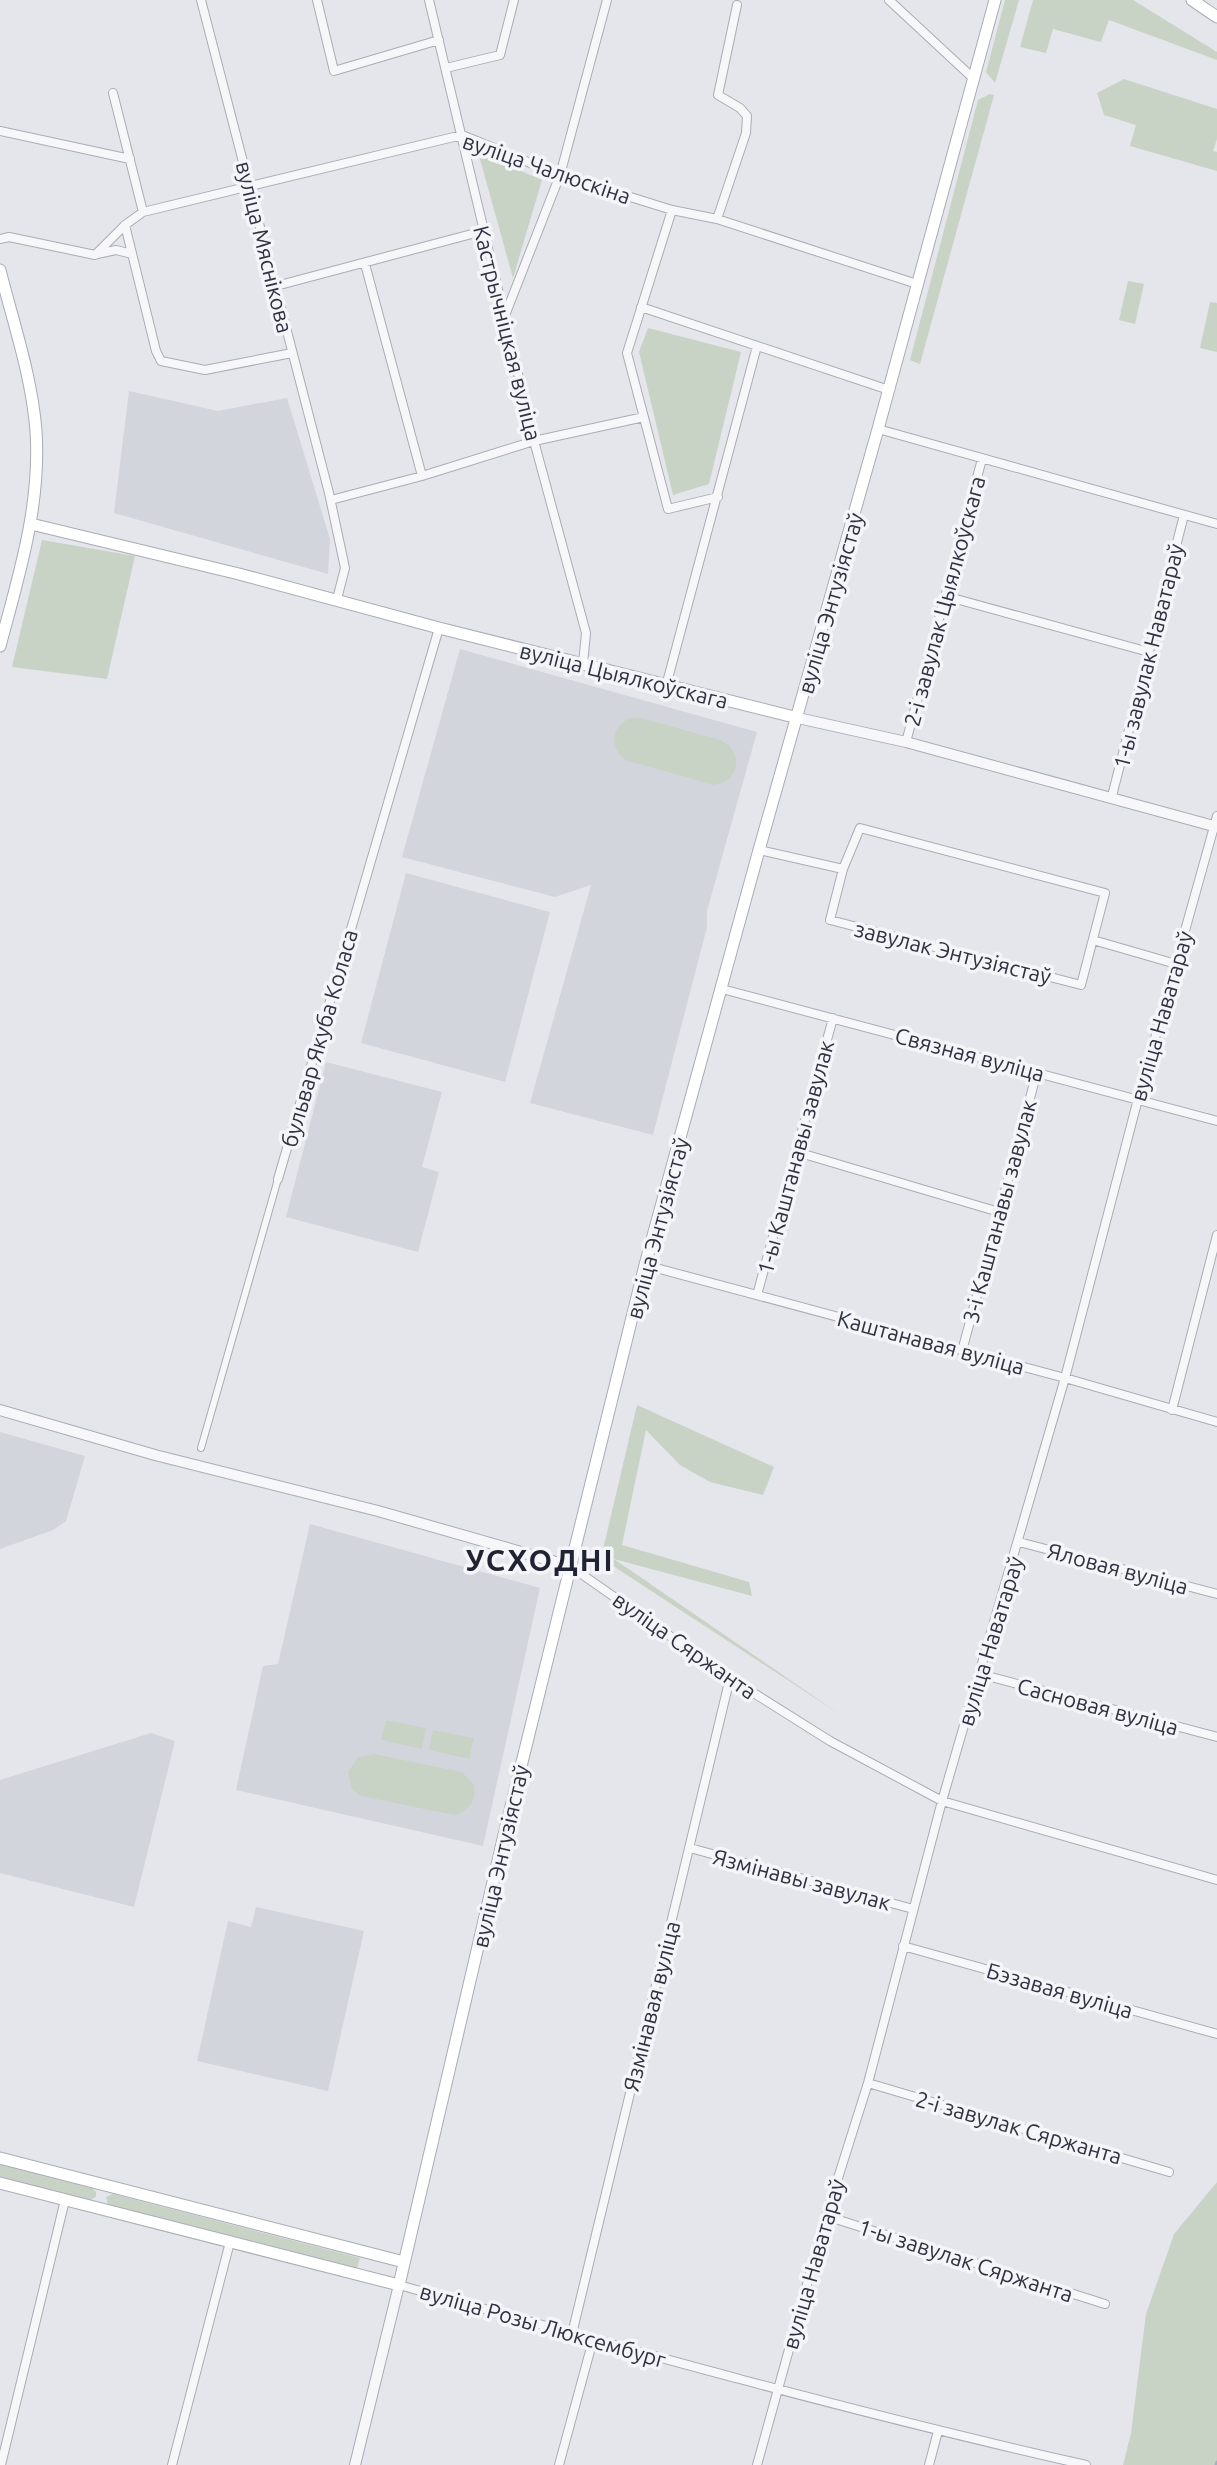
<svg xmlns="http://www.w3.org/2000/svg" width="1217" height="2465" viewBox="0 0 1217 2465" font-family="Ubuntu,sans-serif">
<rect width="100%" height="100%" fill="#e4e6eb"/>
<!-- built -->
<path fill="#d3d5dc" d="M129,391l89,20 69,-13 43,141 -2,35 -214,-61z
M460,649l297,83 -50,179v16l-54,208 -123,-32 61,-218 -36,12 -153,-40z
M406,873l144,39 -45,170 -144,-39z
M326,1062l116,30 -20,75 17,5 -21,80 -132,-35z
M0,1432l85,24 -19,65 -13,9 -53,19z
M310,1524l230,64 -57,258 -247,-56 27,-124 15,-2z
M151,1733l24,8 -41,166 -134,-34v-93z
M256,1907l108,24 -36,160 -131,-30 31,-140 23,6z"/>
<!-- green -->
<path fill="#c8d3c6" d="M1005,0h14l-24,83 -9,-11z
M1033,0h100l84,52v8l-108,-40 -8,22 -48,-13 -7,24 -26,-6z
M1124,79l93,30v30l-4,12 4,1v19l-87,-25 6,-21 -32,-10 -7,-22z
M990,94l4,1 -74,269 -10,-4 68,-260z
M478,152l64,28 -29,98z
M1128,281l16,3 -9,40 -16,-4z
M1210,302l7,1v49l-17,-4z
M648,328l93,24 -32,132 -36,11 -34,-143z
M42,540l93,16 -28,123 -95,-12z
M630,718h12l78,22 10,6 6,11c2,15 -6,26 -22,28l-89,-25c-16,-14 -14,-33 5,-42z
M637,1405l137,62 -11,28 -53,-13 -30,-17 -34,-35 -24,115 127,37 3,14 -138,-37 227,156 -240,-157z
M386,1720l40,8 -4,21 -41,-9z
M433,1730l41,8 -5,21 -40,-9z
M374,1754l88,18 12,13c3,15 -4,26 -20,30l-93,-19 -9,-7 -4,-17 10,-15z
M0,2164l92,24 4,4v5l-7,4 -89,-24z
M1217,2182v283h-94l8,-32 15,-119 28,-80z
M113,2194l247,64 -4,13 -248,-66 -2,-8z"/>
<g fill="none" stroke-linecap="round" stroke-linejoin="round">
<!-- stream -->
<path stroke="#a4b0c6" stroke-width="3" d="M1216,2465l1,-3"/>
<!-- pedestrian casing -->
<g stroke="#aaacb5" stroke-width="8">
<path id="pedestrian" d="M201,1448l77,-269"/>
</g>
<!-- minor casing -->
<g stroke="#aaacb5" stroke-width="10">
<path id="minor" d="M201,0l128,493 16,75 -8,31
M317,0l17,71 105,-31
M429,0l105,441 52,192 -3,31
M889,0l85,79
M446,68l54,-13 14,-55
M113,93l30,119
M0,131l130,28
M672,210l-45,143 41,156 50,-12
M717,219l29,-86 1,-17 -7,-8 -22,-13 19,-90
M125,225l31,126 5,10 44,9 87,-17
M0,239l9,-2 86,18 30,-30 18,-13 319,-77 98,40 112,35 45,9 200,65
M97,254l19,-4 16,4
M365,264l57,212
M276,286l207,-55
M641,307l248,83
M504,318l56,-143 47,-175
M878,429l339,95
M331,500l91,-24 112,-35 110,-24
M945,596l204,56
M666,686l91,-340
M906,742l76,-283
M1112,796l72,-281
M860,828l245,65 -24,92 -251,-65 13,-51z
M759,850l84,19
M1093,940l83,24
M722,989l495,132
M797,1152l202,60
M278,1179l161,-551
M645,1265l420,113 152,44
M757,1295l76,-277
M962,1351l75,-279
M1172,1410l45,-175
M1019,1542l198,52
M570,1566l160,112 100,63 112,60 275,79
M980,1674l237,63
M690,1848l223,61
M903,1946l314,88
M868,2083l301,89
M826,2216l279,88
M399,2285c228,64 456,128 687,180
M572,2334l158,-656
M1,2465l64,-265
M172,2465l58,-223
M559,2465l34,-125
M757,2465l69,-249 42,-133 74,-282 123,-423 73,-279 79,-283
M929,2465l9,-34"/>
</g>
<!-- tertiary casing -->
<g stroke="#aaacb5" stroke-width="12">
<path id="tertiary" d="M798,718l108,24 311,85
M0,1410l155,45 223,56 192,55
M355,2465l44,-180"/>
</g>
<!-- secondary casing -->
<g stroke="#aaacb5" stroke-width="13">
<path id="secondary" d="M1192,0l25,17
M0,270c13,52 32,107 36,161 5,74 -17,144 -36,215
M31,524l208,50 200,54 359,90
M0,2158l404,104
M0,2183l399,102 105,-450 141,-570 114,-415 119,-421 117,-429"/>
</g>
<!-- pedestrian -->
<use href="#pedestrian" stroke="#f7f7f9" stroke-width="6"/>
<!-- minor -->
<use href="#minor" stroke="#f7f7f9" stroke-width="8"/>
<!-- tertiary -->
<use href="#tertiary" stroke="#f7f7f9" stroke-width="10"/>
<!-- secondary -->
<use href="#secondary" stroke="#fff" stroke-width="11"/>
</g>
<g text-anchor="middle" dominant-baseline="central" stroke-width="7" stroke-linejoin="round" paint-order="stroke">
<!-- street labels -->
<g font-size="22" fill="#2e3241" stroke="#f4f5f8">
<text transform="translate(547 168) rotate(19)">вуліца Чалюскіна</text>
<text transform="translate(265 247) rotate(76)">вуліца Мяснікова</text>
<text transform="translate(508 333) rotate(76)">Кастрычніцкая вуліца</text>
<text transform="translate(944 601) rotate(-75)">2-і завулак Цыялкоўскага</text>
<text transform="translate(830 603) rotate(-74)">вуліца Энтузіястаў</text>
<text transform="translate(1148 656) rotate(-76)">1-ы завулак Наватараў</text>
<text transform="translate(624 675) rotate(14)">вуліца Цыялкоўскага</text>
<text transform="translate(953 952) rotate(14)">завулак Энтузіястаў</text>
<text transform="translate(1161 1016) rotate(-74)">вуліца Наватараў</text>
<text transform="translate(319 1038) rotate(-74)">бульвар Якуба Коласа</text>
<text transform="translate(970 1054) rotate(15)">Связная вуліца</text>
<text transform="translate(795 1157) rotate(-75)">1-ы Каштанавы завулак</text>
<text transform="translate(999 1211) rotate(-75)">3-і Каштанавы завулак</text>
<text transform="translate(657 1228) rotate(-75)">вуліца Энтузіястаў</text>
<text transform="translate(931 1342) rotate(15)">Каштанавая вуліца</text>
<text transform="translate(1118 1568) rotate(15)">Яловая вуліца</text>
<text transform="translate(990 1641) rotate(-73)">вуліца Наватараў</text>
<text transform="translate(685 1645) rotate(35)">вуліца Сяржанта</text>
<text transform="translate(1098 1706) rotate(15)">Сасновая вуліца</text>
<text transform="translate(500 1856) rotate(-77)">вуліца Энтузіястаў</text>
<text transform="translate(802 1879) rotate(15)">Язмінавы завулак</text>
<text transform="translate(1060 1990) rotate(16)">Бэзавая вуліца</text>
<text transform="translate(651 2006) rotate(-76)">Язмінавая вуліца</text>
<text transform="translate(1019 2127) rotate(16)">2-і завулак Сяржанта</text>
<text transform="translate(966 2260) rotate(18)">1-ы завулак Сяржанта</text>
<text transform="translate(813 2264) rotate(-74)">вуліца Наватараў</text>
<text transform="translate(543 2325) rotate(16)">вуліца Розы Люксембург</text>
</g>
<!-- district labels -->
<g font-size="30" font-weight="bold" letter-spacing="2" fill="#202332" stroke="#f4f5f8">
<text x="540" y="1560">УСХОДНІ</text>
</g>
</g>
</svg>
